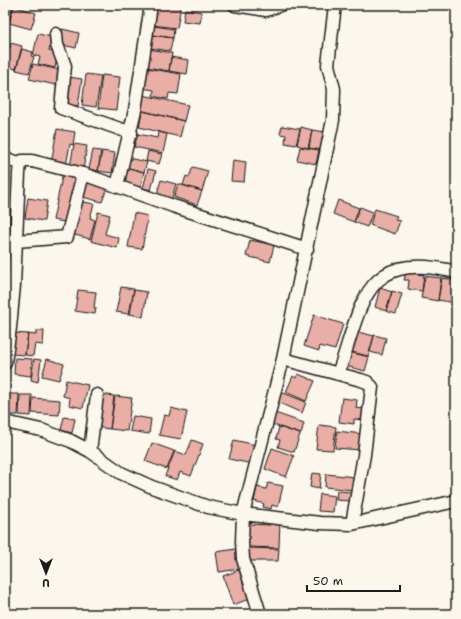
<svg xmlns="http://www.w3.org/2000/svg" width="461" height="619" viewBox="0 0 461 619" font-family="'Shantell Sans',sans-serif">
<rect width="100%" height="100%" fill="#fbf7ec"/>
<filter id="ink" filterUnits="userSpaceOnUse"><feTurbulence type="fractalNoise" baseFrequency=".025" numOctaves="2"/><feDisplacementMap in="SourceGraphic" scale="8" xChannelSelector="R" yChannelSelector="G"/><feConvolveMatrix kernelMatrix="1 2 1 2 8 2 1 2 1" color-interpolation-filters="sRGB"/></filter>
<g filter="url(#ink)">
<!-- building -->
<path fill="#e9aea5" stroke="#1c1c1c" d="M5,5l8,2 -5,16 -3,-1z
M156,5h25l-4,23 -25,-3z
M14,6l22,7 -5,16 -22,-6z
M185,9l17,3 -2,11 -17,-2z
M154,26l20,3 -1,9 -21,-3z
M62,29l17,4 -3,15 -18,-4z
M38,34l14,3 -3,14 9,2 -3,15 -17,-4 2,-7 -7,-2z
M152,35l21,3 -3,13 -20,-3z
M11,43l11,3 -6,23 -11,-3z
M5,47l4,1 -4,14z
M22,49l11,3 -2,4 3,1 -5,16 -13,-3z
M149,49l23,4 -3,18 -23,-4z
M171,57l18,3 -2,14 -18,-3z
M33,64l31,7 -4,15 -31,-7z
M146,68l35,6 -3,20 -9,-1 -1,6 -15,-3 1,-6 -12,-2z
M86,74l15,2 -5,31 -14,-2z
M102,75l18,2 -4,33 -18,-2z
M68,77l14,2 -4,27 -13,-2z
M143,95l45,10 -4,16 -44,-11z
M142,111l42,10 -4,16 -41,-10z
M282,126l18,3 -4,16 -11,-2 1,-8 -6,-1z
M301,127l11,3 -4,18 -11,-3z
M57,129l18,3 -2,13 -3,-1 -4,22 -15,-2z
M312,130l14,2 -4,18 -13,-2z
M158,132l9,2 -4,19 -29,-6 4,-13 19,4z
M74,144l13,2 -4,24 -13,-3z
M300,147l19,3 -3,14 -19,-4z
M93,150l8,1 -3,20 -9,-2z
M102,151l13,2 -3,20 -14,-2z
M148,151l14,3 -3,10 -13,-3z
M128,158l19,4 -3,10 -19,-5z
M233,160l13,2 -2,20 -13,-1z
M125,167l19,5 -4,18 -19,-5z
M193,167l15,4 -6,20 -19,-6 3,-9 3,1z
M148,169l8,2 -5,19 -8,-2z
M63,172l16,3 -9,48 -17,-3z
M161,180l15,4 -5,17 -15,-4z
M84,181l23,7 -5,14 -23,-6z
M178,184l24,7 -5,14 -23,-8z
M28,198l19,3 -3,20 -19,-3z
M338,200l21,8 -5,14 -21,-8z
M79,201l15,3 -4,14 5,2 -5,19 -19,-5z
M360,207l13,5 -6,15 -13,-5z
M375,209l22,7 -2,4 5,1 -5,13 -25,-9z
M98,212l12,3 -5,19 14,4 -2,10 -26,-7z
M134,213l14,3 -6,33 -14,-2z
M250,240l24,5 -4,17 -24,-6z
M5,247h2l-1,18h-1z
M406,272l18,3 -2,16 -14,-2 1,-9h-5z
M425,276l16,2 -3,23 -17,-3z
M442,278l14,2v23l-18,-3z
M121,287l13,2 -5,25 -13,-2z
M380,288l12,4 -6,19 -11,-4z
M78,290l18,2 -2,16h2l-1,6 -20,-3z
M134,290l13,2 -4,25 -13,-3z
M392,291l10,3 -6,20 -10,-3z
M314,315l29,9 -8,26 -15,-4 -1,5 -15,-5z
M36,331h8l-1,14 -8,-1 -2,12 -8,-1 3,-21 8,1z
M358,332l16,4 -6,20 -16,-4z
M14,333l14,1 -3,21 -13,-1z
M374,335l12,3 -4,17 -12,-3z
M349,352l20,5 -4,14 -19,-5z
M15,358l17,1 -1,17 -17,-2z
M34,359l7,1 -3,22 -7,-2z
M47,359l17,5 -5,16 -17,-4z
M298,374l17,7 -9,20 -20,-9 7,-16 3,2z
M66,380l22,5 -5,23 -14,-3 1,-7 -7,-2z
M281,392l25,10 -4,11 -25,-11z
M8,394h11l-1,21h-11z
M100,394l14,2 -4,33 -15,-2z
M20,395h12l-1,21 -12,-1z
M115,396l17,2 -5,33 -17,-2z
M33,398l27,2 -1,15 -27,-2z
M342,398l15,2 -1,8 9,1 -2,11 -9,-1v5l-15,-2z
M171,408l16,4 -6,27 -22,-4 5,-20 5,1z
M275,413l29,10 -3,11 -30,-10z
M133,416l18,3 -2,15 -19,-3z
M64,417l11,2 -3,14 -11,-3z
M319,425l17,2 -3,23 -17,-1z
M279,427l21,7 -6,18 -16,-5 2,-7 -4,-1z
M337,431l25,3 -2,16 -25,-2z
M192,440l11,4 -12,32 -11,-4 -3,8 -12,-4 10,-25 11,4z
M234,440l22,5 -4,19 -23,-5z
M152,443l22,8 -7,18 -22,-8z
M272,448l22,8 -8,21 -21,-8z
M312,473l9,1 -2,15 -9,-2z
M326,474l29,3 -2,13 -28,-3z
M268,483l15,3 -5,21 -6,-2 -1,4 -8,-2 1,-3 -10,-3 3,-14 9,2z
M337,491l16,1 -1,9 -16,-1z
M320,494l15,2 -2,16 -15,-1z
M270,520h10l-1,28 -31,-1v-23l22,1z
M247,548l32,1 -1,12h-31z
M236,549l3,20 -20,3 -3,-20z
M239,570l10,29 -16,6 -10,-29z"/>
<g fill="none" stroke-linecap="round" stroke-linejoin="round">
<!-- minor casing -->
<g stroke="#1c1c1c" stroke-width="15">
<path id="minor" d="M235,5l31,5 14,-5
M56,34l1,11 8,21 -4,42 70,25
M5,159l15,4
M117,186l18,-76 16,-105
M5,240l11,1 51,-4 16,-63
M283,359l78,21 6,2 5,5 -8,68 -12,69
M5,363l5,-35 4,-43 5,-112 1,-10 2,-2h10l51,13 90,32 134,43
M338,374c25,-70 24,-125 118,-102
M5,422l36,8 30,11 19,10 31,22 31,14 56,20 35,7 77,9 32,1 104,-23
M90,451l7,-56
M260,614l-17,-55 -1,-17 1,-28 40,-155 50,-239 1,-31 -6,-24 7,-60"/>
</g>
<!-- minor -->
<use href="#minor" stroke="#fbf7ec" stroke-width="12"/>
</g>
</g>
<!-- margin -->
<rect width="461" height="619" fill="none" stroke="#fbf7ec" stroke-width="20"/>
<rect x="10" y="10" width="441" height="599" fill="none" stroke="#1c1c1c" stroke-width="1.5" filter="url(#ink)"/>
<!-- north arrow -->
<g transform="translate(46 573) rotate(180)" stroke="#fbf7ec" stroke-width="3" paint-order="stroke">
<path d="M0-3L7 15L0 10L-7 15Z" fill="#1c1c1c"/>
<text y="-6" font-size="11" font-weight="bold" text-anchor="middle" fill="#1c1c1c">U</text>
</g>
<!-- scale -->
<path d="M307 585v6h93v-6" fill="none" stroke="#1c1c1c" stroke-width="2"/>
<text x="313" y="585" font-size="12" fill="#1c1c1c" stroke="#fbf7ec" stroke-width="3" paint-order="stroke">50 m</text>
</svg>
